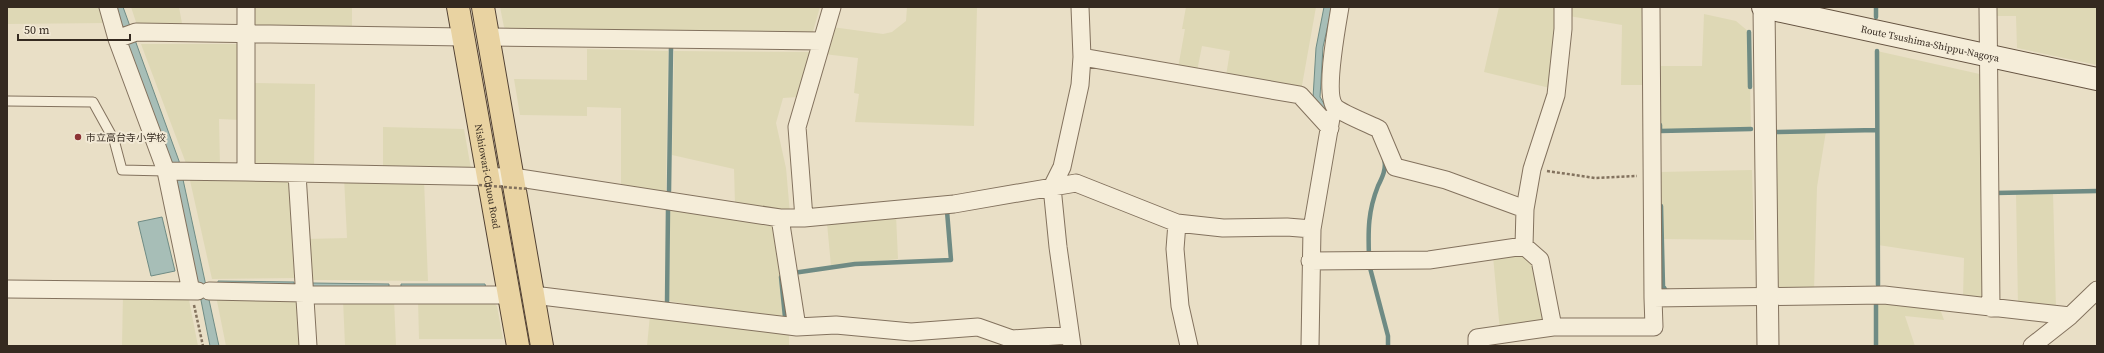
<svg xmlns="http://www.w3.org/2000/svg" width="2104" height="353" viewBox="0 0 2104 353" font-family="'Source Serif 4','Noto Sans JP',serif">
<rect width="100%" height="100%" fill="#e9dfc6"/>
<!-- farmland -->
<path fill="#ded8b5" d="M7,7h96l4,16 -100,1z
M131,7h48l4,22 -45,-1z
M252,7h100v24l-94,-1 -7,-6z
M500,7h320l-8,28 -301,-2 -7,-6z
M907,7h70l-3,119 -119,-4 4,-28 -5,-1 4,-35 -34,-4 8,-27 51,7 9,-2 14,-11z
M1186,7h130l-15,84 -75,-15 4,-25 -28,-5 -5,25 -19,-3 7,-39h-3z
M1499,7h60l-9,81 -66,-16z
M1569,7h77v78h-25l1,-60 -53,-9z
M1992,7h105v58l-80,-17 -1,-32h-23z
M1704,14l32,7 13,11 2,97 -91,2 -1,-65h43z
M141,44h102l-1,76 -23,-1 1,48 -33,-1z
M587,49l81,2 -2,143 -45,-6v-80l-34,-1v9l-67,-1 -6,-36 73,1z
M674,51l139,1 -15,45 -15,1 -7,25 10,45 4,46 -55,-10 -1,-35 -62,-14z
M1877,51l107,24 1,219 -6,7 -16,-3 1,-40 -86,-13z
M250,83l65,1 -1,86 -58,-1 -6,-11z
M383,127l81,2 7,40 -88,1z
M1826,131l-9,56 -3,104h-32l-6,-4v-155z
M1752,170l2,70 -92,-1 -2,-67z
M189,176l99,1 5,6 6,95 -87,1z
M344,177l80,3 4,101 -121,-1 -1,-41 41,-1z
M2053,192l3,117 -38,-3 -2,-113z
M670,209l107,18 8,90 -3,3 -113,-19z
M896,215l2,44 -67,7 -4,-43z
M1522,252l14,12 13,60 -49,7 -7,-75z
M123,294l59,1 7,5 9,46h-76z
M216,296l84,4 3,46h-77z
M343,299h51l2,47h-51z
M418,299h70l9,7 6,33h-84z
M1878,301l62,8 4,11 -39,-4 10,30h-37z
M650,315l139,17v14h-142z"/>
<!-- water -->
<path fill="#a7beb7" stroke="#6f8b84" d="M114,7h9l56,154 40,185h-9l-13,-66z
M1324,7h8l-9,40 -3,50 6,10 -2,4 -11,-13 3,-50z
M162,217l13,54 -24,5 -13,-54z
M218,281l76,1v5l-76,-1z
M312,283l77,1v4l-77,-1z
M401,284h84l1,5 -85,-1z"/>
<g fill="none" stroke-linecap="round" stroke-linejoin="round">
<!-- stream -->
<path stroke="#6f8b84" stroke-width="4.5" d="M1876,7v10
M1749,32l1,55
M1877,51l1,234
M1660,125v6l91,-2
M1776,132l101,-2
M669,191l2,-144
M1995,193l102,-2
M1661,206l2,80 3,5h3
M1369,257c-1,-27 -1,-46 9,-71 4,-8 9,-18 6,-27
M1369,264l19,72v10
M793,273l62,-9 96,-4 -4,-49
M1876,302v44
M667,305l1,-96
M781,319l4,-2 -4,-40 2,-1"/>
<!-- service casing -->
<g stroke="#83725e" stroke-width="11">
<path id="service" d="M7,101l86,1 21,38 8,30 44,1"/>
</g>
<!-- minor casing -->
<g stroke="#83725e" stroke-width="19">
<path id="minor" d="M108,7l9,32 49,132 25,120
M246,7v165l267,5 267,41h24l150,-14 122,-21 101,40 46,5 64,-1 25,2
M1340,7c-3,18 -16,87 -5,100 6,6 36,18 44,22l16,38 51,13 79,29 7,-40 24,-74 7,-66v-22
M1651,7l2,291 231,-3 186,21
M1988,7l3,301
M489,37l333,4
M117,39l19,-7 328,5
M1082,57l218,38 30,33
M166,171l80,1
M297,174l11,172
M1525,209l-1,37 16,14 13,67
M780,218l17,109
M804,218l-7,-91 35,-120
M1177,223l-2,26 5,57 9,40
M1310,261l119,-1 95,-14
M7,289l191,2
M209,291l96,2
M305,295h204
M533,295l264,32 39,-2 75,7 67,-5 34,12 58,-4
M1072,346l-14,-99 -6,-60 10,-20 18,-82 2,-28 -2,-50
M1310,346l2,-117 19,-111
M1477,346v-8l76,-11h101l-1,-29
M2032,346l38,-30 27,-26"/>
</g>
<!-- tertiary casing -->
<g stroke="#83725e" stroke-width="23">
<path id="tertiary" d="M1764,7l4,339"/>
</g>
<!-- secondary casing -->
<g stroke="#655341" stroke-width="24">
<g id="secondary">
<path id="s1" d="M1763,7l334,72"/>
</g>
</g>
<!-- primary casing -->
<g stroke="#514032" stroke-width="24">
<g id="primary">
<path id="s2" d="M458,7l60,339"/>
<path d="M483,7l59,339"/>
</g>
</g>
<!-- path -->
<path stroke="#83725e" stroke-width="2.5" stroke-dasharray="3 2" stroke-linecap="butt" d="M1547,171l48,7 42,-2
M194,305l9,41"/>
<!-- service -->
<use href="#service" stroke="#f5edd9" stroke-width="9"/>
<!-- minor -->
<use href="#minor" stroke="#f5edd9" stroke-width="17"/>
<!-- tertiary -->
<use href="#tertiary" stroke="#f5edd9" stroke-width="21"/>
<!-- secondary -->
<use href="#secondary" stroke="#f5edd9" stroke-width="22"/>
<!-- primary -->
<use href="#primary" stroke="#e9d3a2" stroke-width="22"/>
<!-- path-bridge -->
<path stroke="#83725e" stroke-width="2.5" stroke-dasharray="3 2" stroke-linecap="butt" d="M479,185l50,4"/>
</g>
<!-- markers -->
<circle fill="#8c3435" stroke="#f2e9d5" stroke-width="1.5" cx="78" cy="137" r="4"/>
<g text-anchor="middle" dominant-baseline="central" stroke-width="4" stroke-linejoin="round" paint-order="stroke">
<!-- street labels -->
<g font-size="10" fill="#352a20" stroke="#f2e9d5">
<text stroke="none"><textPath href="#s1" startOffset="171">Route Tsushima-Shippu-Nagoya</textPath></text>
<text stroke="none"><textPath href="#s2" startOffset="172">Nishiowari-Chuou Road</textPath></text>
</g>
<!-- poi labels -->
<g font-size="10" fill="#352a20" stroke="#f2e9d5" text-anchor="start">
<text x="86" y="137">市立高台寺小学校</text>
</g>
</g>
<!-- border -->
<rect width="2104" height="353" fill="none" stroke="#352a20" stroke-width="16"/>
<!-- scale -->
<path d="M18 34v6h112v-6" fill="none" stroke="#352a20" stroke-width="2"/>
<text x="24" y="34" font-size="12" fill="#352a20" stroke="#f2e9d5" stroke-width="3" paint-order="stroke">50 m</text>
</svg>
